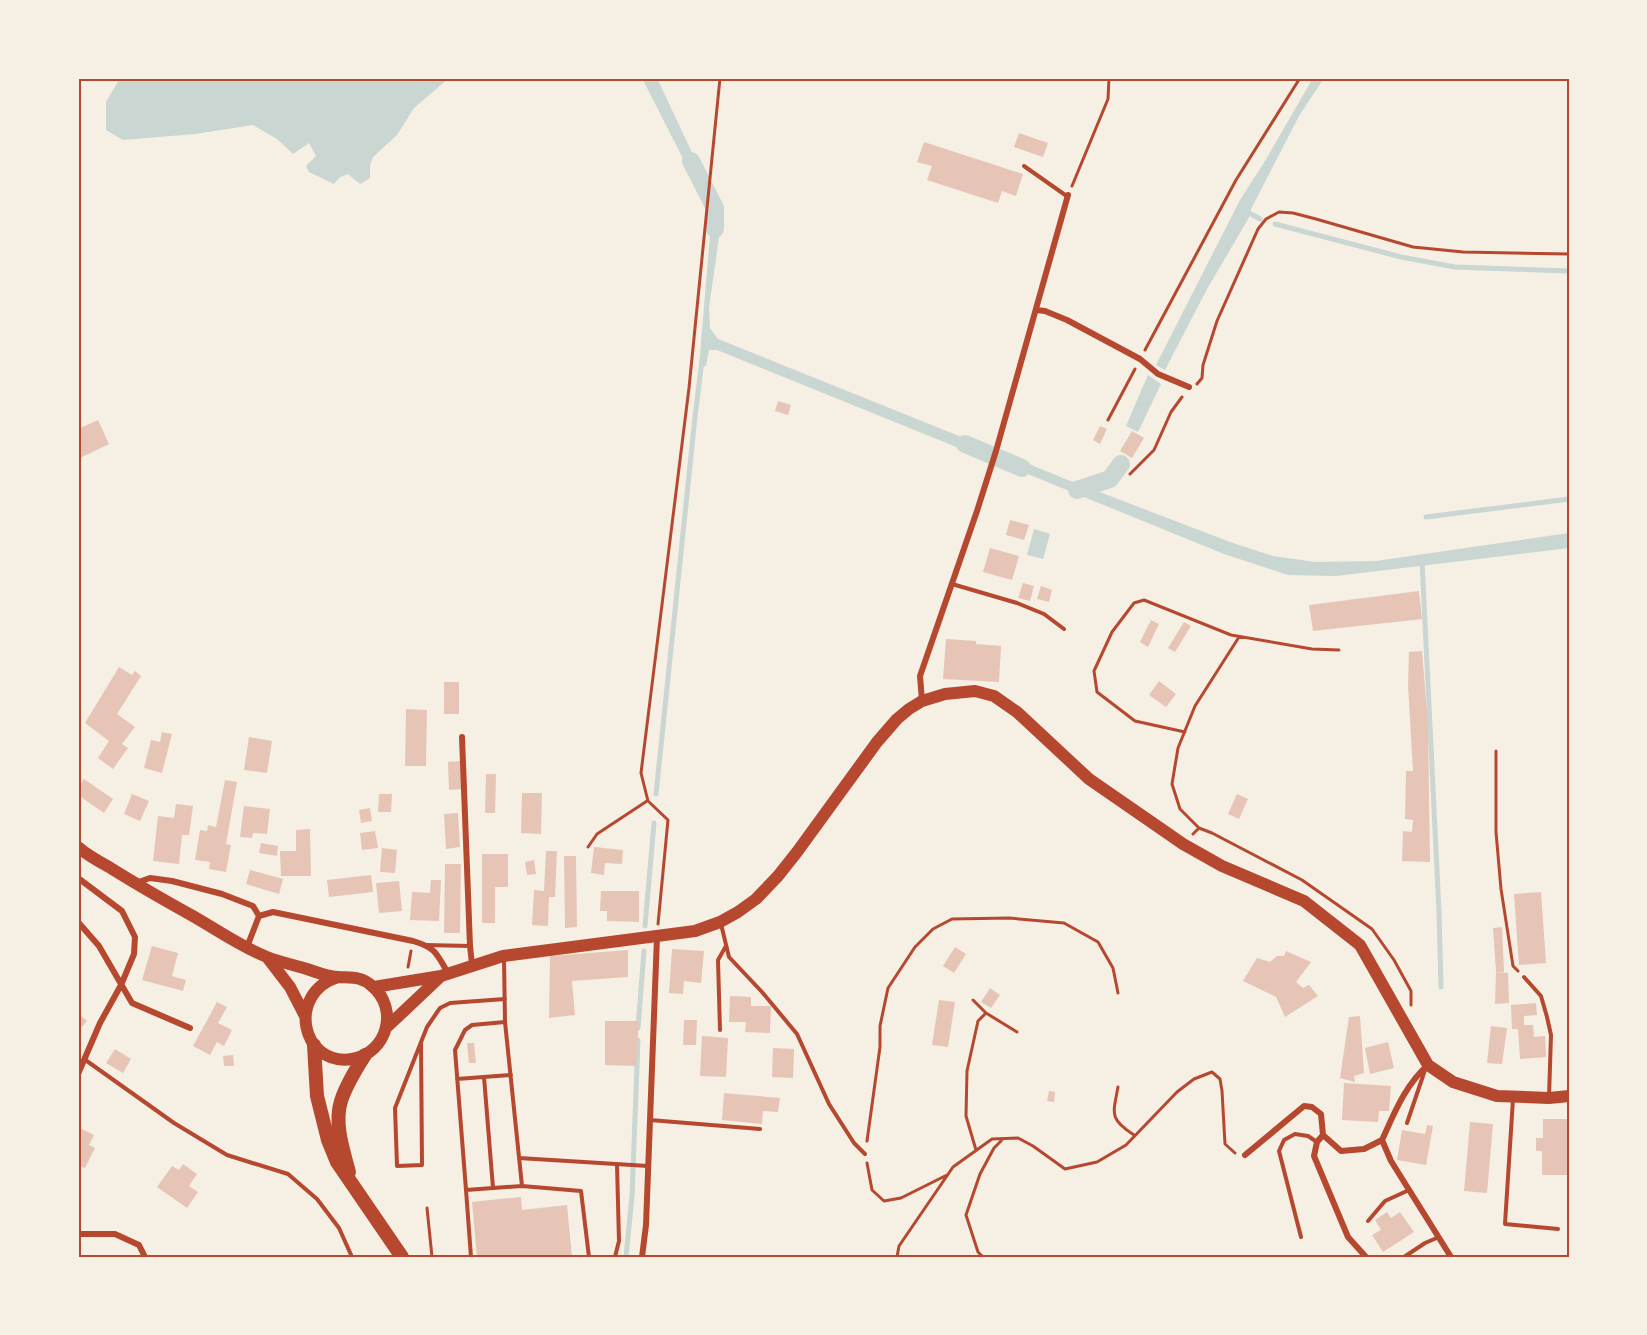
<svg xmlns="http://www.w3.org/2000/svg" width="1647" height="1335" viewBox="0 0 1647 1335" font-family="'Public Sans',sans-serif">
<rect width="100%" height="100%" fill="#f6efe4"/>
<!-- water -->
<path fill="#c9d6d2" d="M120,78h329l-35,30 -17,27 -24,22 -3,8v13l-10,6 -12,-10 -8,3 -6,7 -25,-12 -3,-6 10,-10 -7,-13 -16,11 -16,-15 -24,-14 -58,9 -72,6 -17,-10v-28z
M642,78h15l46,98 -4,14z
M1313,78h11l-25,38 -48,93v5l-44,75 -42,81 -9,-5 84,-165 25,-39z
M715,196l5,16v18l-11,78 1,20 8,11 271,109 -3,11 -269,-109h-8l-3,16 -7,1 13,-156z
M1148,375l13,9 -23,48 -12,-6z
M1002,453l61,25 167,64 43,14 42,6 61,-1 193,-28v15l-233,28 -48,-1 -64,-21 -226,-92z
M1034,529l16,5 -7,25 -16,-4z"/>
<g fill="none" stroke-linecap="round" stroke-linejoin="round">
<!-- stream -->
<path stroke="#c9d6d2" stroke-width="5" d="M1251,214l9,5
M1275,224l126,33 54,10 114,4
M1426,517l143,-18
M1422,561l17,351 2,75
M656,794l39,-377 7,-57
M645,926l9,-103
M638,1028l6,-77
M626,1257l6,-61 6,-156"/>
<!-- canal -->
<path stroke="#c9d6d2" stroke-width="18" d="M691,161l24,47v21
M965,444l57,24
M1077,490l33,-11 11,-15"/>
</g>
<!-- building -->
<path fill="#e6c5b7" d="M1019,133l29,10 -5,14 -29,-10z
M924,142l99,32 -7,22 -14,-5 -4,12 -71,-23 5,-14 -15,-4z
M778,401l13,4 -3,10 -13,-4z
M98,420l11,24 -31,15v-30z
M1100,426l7,3 -7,15 -7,-4z
M1132,431l12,7 -12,20 -12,-7z
M1010,520l19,5 -5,15 -18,-5z
M990,548l29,8 -7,24 -29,-8z
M1023,583l11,3 -4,15 -12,-3z
M1041,586l11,4 -3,12 -12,-3z
M1419,591l3,28 -109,12 -4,-26z
M1151,620l8,4 -11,23 -8,-5z
M1184,622l7,4 -16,26 -7,-4z
M946,639l30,2v3l25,2 -2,36 -56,-3z
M1422,651l6,74 2,137 -28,-1 1,-30 9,1 1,-12 -8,-1 1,-48h7l-5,-86 1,-33z
M119,667l13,8 3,-4 6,5 -24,38 18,13 -13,17 6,4 -15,21 -15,-11 11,-17 -24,-18z
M1159,681l17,13 -10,13 -17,-12z
M444,682h15v32h-15z
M406,709l21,1 -1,56h-21z
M162,732l10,2 -10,39 -18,-5 7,-28 9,2z
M249,737l23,4 -5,32 -23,-3z
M461,761l2,28 -14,1 -1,-28z
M486,774h10l-1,39h-10z
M84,779l29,20 -9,14 -26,-18v-7z
M225,780l12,2 -11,62 5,1 -5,27 -17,-3 1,-7 -15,-2 5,-30 7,1 1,-6 8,2z
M522,793h20l-1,41 -20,-1z
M132,794l17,7 -9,20 -16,-7z
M379,794h13l-1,18h-13z
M1237,794l11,5 -9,20 -11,-5z
M176,804l17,2 -4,29h-7l-3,29 -26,-3 5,-45 16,2z
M244,806l26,3 -3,25 -14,-1 -1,5 -12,-1z
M370,808l2,13 -11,2 -2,-13z
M458,813l2,34 -14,2 -2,-35z
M310,829l1,47h-30l-1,-25h16v-21z
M375,831l3,17 -16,2 -2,-17z
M261,843l17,3 -1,10 -18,-3z
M594,847l29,3 -1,14 -17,-1 -1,12 -13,-2z
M382,848l15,2 -2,23 -15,-1z
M546,851h11l-2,46h-6l-1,29 -16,-1 2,-35 10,1z
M482,854h26v33h-13v36h-13z
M564,856h12l1,71 -12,1z
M534,860l2,14 -9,1 -2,-13z
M445,864h16l-1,69h-16z
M250,870l33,9 -4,15 -33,-10z
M371,875l2,17 -44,5 -2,-17z
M431,880h10l-2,41 -29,-1 2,-28 18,1z
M399,881l3,30 -23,2 -3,-30z
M601,891h38v31l-32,-1v-10h-7z
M1541,892l5,71 -27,2 -5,-71z
M1502,927l2,45h-8l-3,-44z
M152,946l26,7 -6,23 14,4 -3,11 -41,-11z
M955,947l11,7 -12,19 -11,-7z
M672,949l32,2 -3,32 -17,-2 -1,13 -14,-1z
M628,950v27l-56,4 3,34 -26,3 1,-62z
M1286,951l25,11 -15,20 7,6 6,-3 9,11 -33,21 -9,-20 -33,-16 14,-23 13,4 7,-6h7z
M1496,972l12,1 1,30 -14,1z
M990,988l10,7 -9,13 -10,-6z
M730,996l21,1v9h20l-1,27 -25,-1 1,-10h-17z
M939,1000l16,2 -7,45 -16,-2z
M217,1002l10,5 -9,16 14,7 -8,16 -7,-4 -7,13 -17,-9z
M1536,1003l1,12 -13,1v9h9l1,12 11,-1 1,21 -26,2 -2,-30h-6l-1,-24z
M78,1013l9,8 -9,10z
M1360,1016l4,57 -10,3 1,6 -15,-4 9,-61z
M684,1020h13l-1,25h-13z
M605,1021h34l-3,45 -31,-1z
M1491,1026l16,2 -5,36 -15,-1z
M702,1036l26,2 -2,39 -26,-1z
M1388,1042l6,26 -24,6 -5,-26z
M467,1043h7l2,20h-7z
M773,1048l21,1 -1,29 -21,-1z
M115,1049l16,10 -8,14 -17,-10z
M233,1055l1,11h-10l-1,-10z
M1344,1083l47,3 -2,25h-10l-1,11 -36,-2z
M1049,1091l6,1 -1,10 -7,-1z
M724,1093l56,5 -2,14 -15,-1 -1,13 -40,-4z
M1543,1119h26v56h-27v-24h-6v-13h7z
M1470,1122l23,2 -6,69 -23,-2z
M1427,1125l6,1 -7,39 -29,-5 5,-30 23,4z
M78,1127l16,8 -5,10 6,3 -10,20 -5,-2 -2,4z
M183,1164l14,10 -8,12 9,6 -11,16 -30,-21 15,-21 7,4z
M521,1197l1,13 45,-5 5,52h-95l-5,-55z
M1387,1212l4,6 9,-6 14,20 -31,20 -11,-17 9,-5 -6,-10z"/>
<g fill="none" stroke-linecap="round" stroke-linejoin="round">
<!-- path -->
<path stroke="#b5482f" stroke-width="3" d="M1072,186l36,-87 1,-21
M1145,350l91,-170 64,-102
M1197,384l5,-6 1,-13 14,-44 41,-92 8,-10 13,-7 14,1 23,6 97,28 50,5 106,2
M1108,420l27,-51
M1130,474l24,-24 17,-38 11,-15
M1185,732l-50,-11 -38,-29 -3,-21 18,-39 22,-29 10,-3 87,35 81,14 27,1
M1496,751v81l5,57 12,77 5,5
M1199,828l-19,-19 -8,-25 6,-36 17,-42 44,-69
M1193,834l6,-6 13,5 90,47 70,49 22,31 17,31v14
M588,847l9,-13 50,-33
M658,924l10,-104 -20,-19 -7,-28 48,-385 31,-310
M408,967l3,-16
M973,1000l13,13
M1118,1087c-5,27 -9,32 16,48
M867,1141l13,-94v-21l8,-38 27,-41 18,-18 19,-10 57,-1 55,5 34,19 15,26 5,25
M976,1150l-10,-34 1,-45 11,-50 8,-8 31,19
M867,1163l5,27 12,11 17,-3 46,-23
M427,1208l5,49
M897,1257l2,-11 54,-79 39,-28 26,-1 15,8 32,23 32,-7 29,-17 51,-53 17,-13 18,-7 8,7 2,12 3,53 10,9
M983,1257l-5,-5 -12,-37 14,-41 14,-26 8,-8"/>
<!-- service -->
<path stroke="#b5482f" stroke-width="4" d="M1024,166l44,31
M952,584l65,19 27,11 20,15
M721,924l8,33 33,35 35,42 32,70 25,39 11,11
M426,945l44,1
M504,959l1,63 -33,3 -7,5 -10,20 11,140 56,-4 59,5 8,66
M1524,977l17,19 6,21 4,18 -2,62
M505,1022l17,164
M720,1030l-2,-70 8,-14
M421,1042l1,123 -25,1 -2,-58 32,-81 13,-19 10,-5 55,-4
M84,1059l90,64 53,32 61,19 29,25 22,29 13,29
M484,1077l9,111
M457,1079l54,-4
M1513,1099l-8,125 53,5
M650,1120l110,9
M1407,1123l18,-53
M519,1158l129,8
M466,1190l5,67
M1368,1221l17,-20 24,-11
M1301,1237l-22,-86 5,-11 11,-6 13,2 9,6
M615,1257l4,-16 -2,-76
M1404,1257l21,-14 14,-6"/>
<!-- minor -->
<path stroke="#b5482f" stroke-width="6" d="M1036,310l9,1 22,9 73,39 18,15 31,13
M922,701l-2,-25 57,-165 19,-60 72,-256
M462,737l8,209 2,18
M78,878l44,33 13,26 -1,17 -13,31 -21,38 -22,51
M136,883l14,-5 22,3 50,13 31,12 6,10
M259,916l14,-4 140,29c23,7 23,12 35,32
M78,922l21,24 33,57 58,25
M247,947l12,-31
M1428,1065c-23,20 -34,49 -46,75l9,21 60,96
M1323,1135l-6,7 -3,14 34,81 18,20
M1245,1155l59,-49 8,1 9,7 2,21 18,16 23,-2 18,-9
M78,1234h37l24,11 6,12
M642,1257l4,-32 11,-288"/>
<!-- primary -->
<path stroke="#b5482f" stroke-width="12" d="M78,847c9,8 20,14 31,20 27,17 55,33 82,48 25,14 50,32 76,42 13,5 27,8 40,12 9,3 21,8 31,8 13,1 23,-1 34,9 27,22 16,67 -20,73 -51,8 -66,-66 -14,-82
M267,957l23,30 15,29
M374,987l67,-11 62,-20 192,-25 25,-9 18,-10 18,-13 22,-23 19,-24 80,-110 20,-23 12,-10 13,-8 23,-7 30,-3 19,5 23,16 72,67 94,65 39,22 82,35 56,44 68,120 25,17 44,14 52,2 20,-2
M387,1027l53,-50"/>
<!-- motorway -->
<path stroke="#b5482f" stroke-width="14" d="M314,1045l3,51 11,44 9,22 65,95
M349,1172c-6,-22 -15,-49 -8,-71 5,-16 15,-32 24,-46"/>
</g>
<!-- border -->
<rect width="1647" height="1335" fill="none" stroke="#f6efe4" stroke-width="159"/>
<rect x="80" y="80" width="1488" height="1176" fill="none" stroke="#b5482f" stroke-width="2"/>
</svg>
